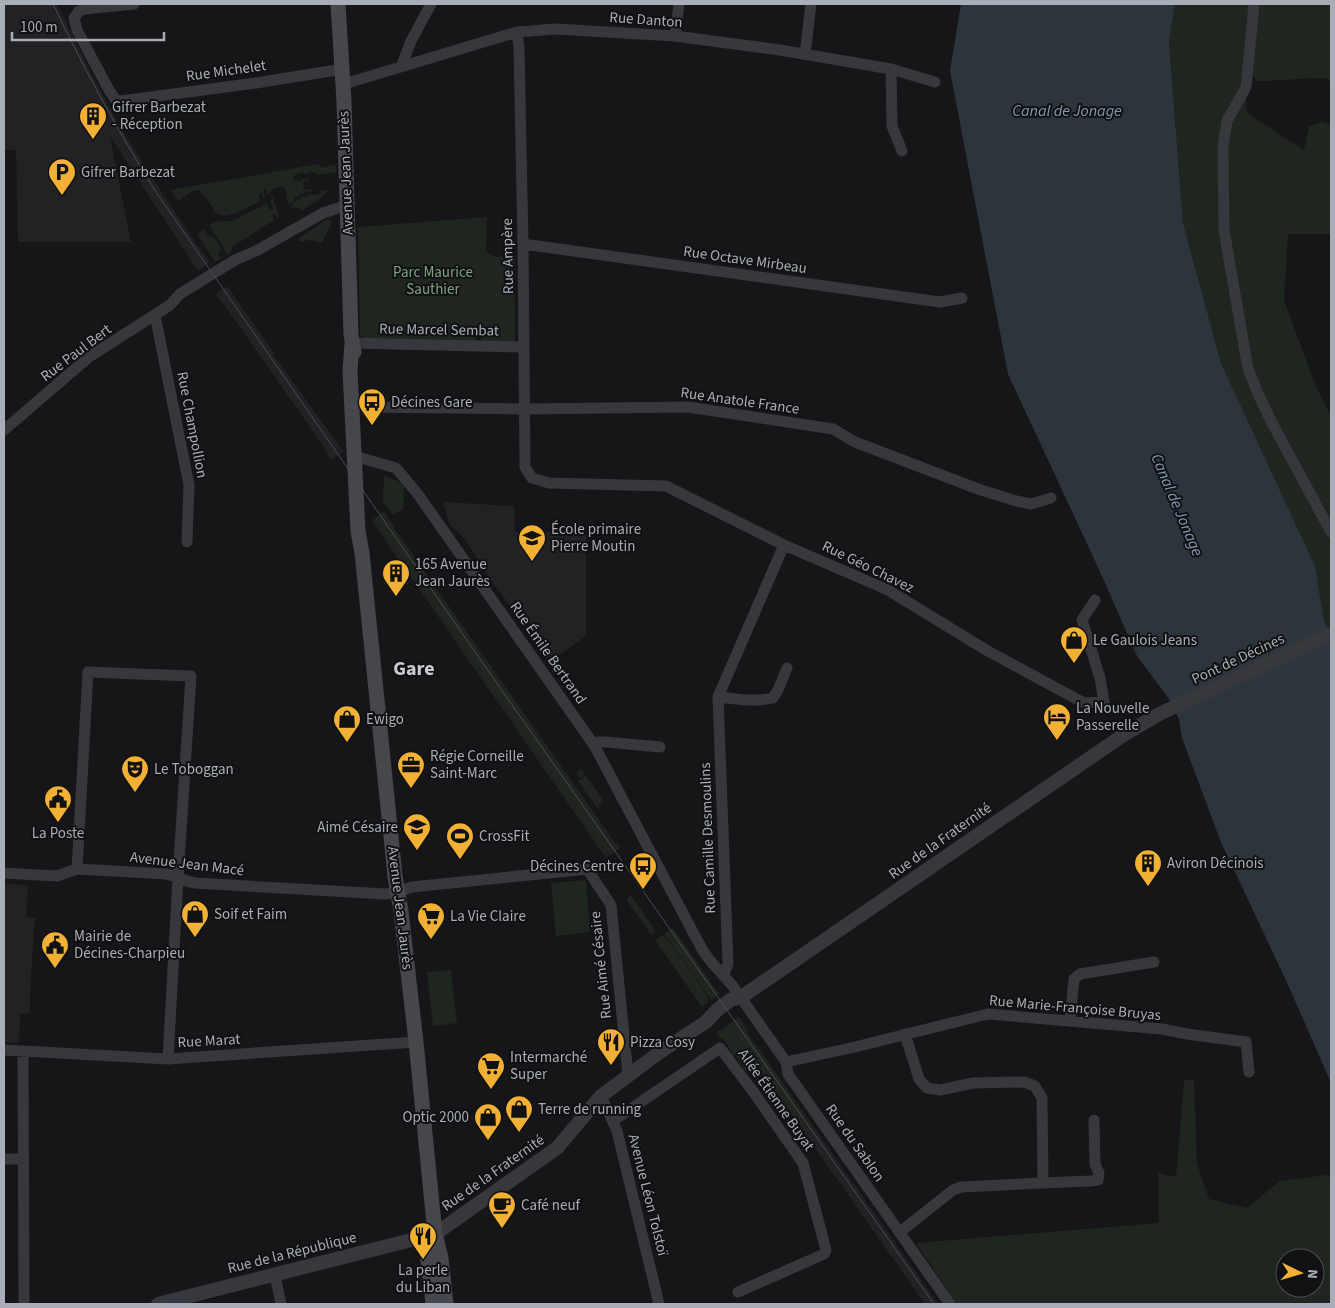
<svg xmlns="http://www.w3.org/2000/svg" width="1335" height="1308" viewBox="0 0 1335 1308" font-family="'Source Sans 3',sans-serif">
<rect width="100%" height="100%" fill="#161618"/>
<!-- built -->
<path fill="#222225" d="M4,4h53l32,65 29,54 30,49 51,76h1l10,14 -12,9 -88,-135 21,106h-113l-2,-92h-12z
M227,286l47,67v3l70,96 -13,8 -6,-9 1,-1 -103,-147 -8,-9z
M443,502l71,4 1,26h71v104l-37,26 -48,-69 -7,-8 -30,-47 -15,-14z
M384,512l10,14 -1,1 223,317 1,-1 4,5 -15,10 -234,-337z
M4,884l24,1 -2,32 10,1 -2,9 -4,70v16h-10l-1,30 -15,-1z
M739,1017l9,13 -1,2 191,272h-13l-191,-271 -3,-2 -4,-6z"/>
<!-- green -->
<path fill="#1e261f" fill-rule="evenodd" d="M1175,4h79l-8,83 1,26 57,37 5,-24 14,-5 8,4v109h-43l-4,66 31,84 16,33v218l-7,-14 -9,-55 -94,-203 -38,-140 -14,-181z
M1258,4h73v80l-4,-6c-23,0 -46,3 -69,3l-5,-5v-25z
M319,164l2,4 15,-3v7l-19,3 -1,-2 -8,-1 -1,2 -7,-1 -7,4 1,5 2,-2 4,2 2,-3 4,1 2,-3 1,1v2l-6,2 1,8 7,-1 1,1 -2,3 -5,-2 -1,3h-4l-1,3h-4l-2,5 -5,3 -3,-17c-9,-3 -12,1 -18,7l-1,-6 -3,1 2,6 -2,2 -2,-5h-2l1,8c-12,6 -36,23 -47,9l1,-1 -8,-11h-1l-7,-8 -5,1 -15,10 -8,-11z
M329,190l-7,7 -19,13 -4,-2 -9,-1 5,-5 2,-3 3,1 2,-4 3,1 2,-3 2,2 3,-3 1,2 7,-1v-3z
M273,197l6,19 -2,2 -2,-4 -3,1 2,5 -42,27 -1,5 -4,3 -7,-13 -11,-16c8,-7 16,-3 26,-6l32,-17 3,7 3,-2 -3,-7z
M487,217l-1,34 9,6 20,-1v86h-33v-6h-6v6l-113,-4 -3,-4 -2,-107z
M327,219l4,2v3l-9,19 -15,-3 -7,2 -2,-3z
M204,229c2,4 4,8 10,8l7,11 -3,6 1,2 4,1 -8,5 -18,-28z
M384,476l12,4 8,6 -1,23 -10,6 -10,-14z
M383,512l228,329 8,8 -10,7 -235,-337z
M372,521h1l232,332h-2z
M581,769l23,32 -6,5 2,2 -2,1 -20,-28 7,-5 -1,-1 -4,3 -4,-5z
M586,880l4,52 -34,4 -5,-53z
M630,894l26,37 -5,4 -24,-35z
M673,928l46,66 -8,6 -41,-59 -6,-7z
M663,935l7,7 34,49 5,10 -7,6 -47,-67z
M451,970l6,53 -24,3 -6,-54z
M737,1018l74,106 -8,5 -69,-97 -3,-2 -3,-5z
M727,1026l4,5 3,2 21,31 -12,8 -2,-2 3,-2 -9,-13 -3,2 -2,-4 2,-1 -9,-14 -2,1 -5,-6z
M1194,1079l3,84 12,36 38,9 33,-27 46,-6 5,2v127h-374l-41,-61 243,-20 -1,-50 18,4 8,-96zM1285,1258h30v30h-30z"/>
<!-- water -->
<path fill="#2c353c" d="M961,4h214l-6,38 14,181 38,140 94,203 9,55 7,14v448l-42,-96 -69,-147 -38,-102 -3,-19 -10,-20 -32,-43 -35,-80 -94,-202 -58,-303z"/>
<g fill="none" stroke-linecap="round" stroke-linejoin="round">
<!-- stream -->
<path stroke="#2c353c" stroke-width="3" d="M1331,28v8"/>
<!-- minor -->
<path stroke="#37383d" stroke-width="11" d="M134,4l-49,5 -6,2 -5,7 3,12 32,60 6,9 6,2 135,-18 87,-14
M1254,4l-8,83 -19,34 -4,25 1,84 24,139 11,27 13,27 59,109
M517,32l2,16 4,196 2,223 7,11 17,5 117,3 118,59 104,45 98,60 98,53 20,-1 -4,-24 -18,-58 13,-20
M675,36l4,-32
M805,54l6,-50
M401,67l10,-26 20,-37
M891,69l1,57 10,25
M344,84l173,-52 39,-3 119,7 105,14 111,19 44,13
M523,244l417,58 22,-4
M155,315l34,170 -2,57
M352,343l172,4
M352,403l9,3 9,1 155,2 163,-2 145,22 22,13 123,47 38,12 15,3 20,-6
M4,430l85,-73 81,-52 10,-11 55,-34 21,-9 67,-38 24,-8
M354,456l42,12 21,25 177,252 109,206 9,12 20,22 54,77 2,12 162,230
M718,697c18,2 37,5 55,1l5,-8 9,-22
M594,745l4,-3h8l54,5
M77,869l11,-197 103,4 -13,202 -10,181
M4,873l53,3 20,-7 89,5c10,2 18,7 29,9l190,11 13,-2 14,-5 175,-18 24,36 17,170
M723,976l5,-12 -10,-267 66,-152
M1070,1020l4,-41 6,-5 74,-12
M4,1050l164,9 248,-17
M23,1051l1,253
M786,1062l69,-15 133,-33 174,15 25,5 59,8 3,30
M601,1096l16,35 42,173
M613,1121l107,-73 32,42 51,73 23,87 -2,4 -86,38
M4,1159h19
M1043,1183l48,-2 7,-1 1,-7 -4,-9 -1,-44
M900,1232l53,-42 8,-3 82,-4 -1,-85 -7,-12 -11,-4 -51,1 -33,7 -13,-2 -8,-9 -14,-45
M275,1275l6,29"/>
<!-- tertiary -->
<path stroke="#37383d" stroke-width="14" d="M158,1304l277,-70 122,-86 44,-52 59,-44 46,-30 11,-12 15,-11 8,-1 382,-262 37,-22 172,-80"/>
<!-- secondary -->
<path stroke="#45474d" stroke-width="15" d="M338,4l6,97 7,234 3,17
M352,343l-2,28 8,160 4,22 33,323 6,35 15,131 19,192 6,24 5,46
M433,1304l-5,-44 6,-25"/>
<!-- tram -->
<path stroke="#4a4c52" stroke-width="1" d="M53,4c31,65 65,127 103,188l342,493 436,619"/>
</g>
<!-- icons -->
<defs>
<g id="building-pin" transform="scale(1.4375)"><path d="M0 17L-7.5 6A9.5 9.5 0 1 1 7.5 6Z" fill="#f2b134" stroke="#111113"/><path d="M-4-6H4V6H1V3H-1V6H-4ZM-2.5-4.3h1.7v1.8h-1.7ZM.8-4.3h1.7v1.8H.8ZM-2.5-1h1.7V.8h-1.7ZM.8-1h1.7V.8H.8Z" fill="#111"/></g>
<g id="parking-pin" transform="scale(1.4375)"><path d="M0 17L-7.5 6A9.5 9.5 0 1 1 7.5 6Z" fill="#f2b134" stroke="#111113"/><path d="M-3.5-5.5H1a3.5 3.5 0 0 1 0 7H-1V5.5H-3.5ZM-1-3.4V-.6H.8a1.4 1.4 0 0 0 0-2.8Z" fill="#111"/></g>
<g id="bus-pin" transform="scale(1.4375)"><path d="M0 17L-7.5 6A9.5 9.5 0 1 1 7.5 6Z" fill="#f2b134" stroke="#111113"/><path d="M-5-6H5V4H4V6H2V4H-2V6H-4V4H-5ZM-3.5-4V0h7V-4ZM-3.5 1.2v1.5H-2V1.2ZM2 1.2v1.5H3.5V1.2Z" fill="#111"/></g>
<g id="school-pin" transform="scale(1.4375)"><path d="M0 17L-7.5 6A9.5 9.5 0 1 1 7.5 6Z" fill="#f2b134" stroke="#111113"/><path d="M0-5L7-2L0 1L-7-2ZM-4 1L0 2.5L4 1V4Q0 6-4 4Z" fill="#111"/></g>
<g id="shop-pin" transform="scale(1.4375)"><path d="M0 17L-7.5 6A9.5 9.5 0 1 1 7.5 6Z" fill="#f2b134" stroke="#111113"/><path d="M-5-2.5h2.3a2.7 3.5 0 0 1 5.4 0H5L5.5 6h-11ZM-1.5-2.5h3a1.5 2.3 0 0 0-3 0Z" fill="#111"/></g>
<g id="hotel-pin" transform="scale(1.4375)"><path d="M0 17L-7.5 6A9.5 9.5 0 1 1 7.5 6Z" fill="#f2b134" stroke="#111113"/><path d="M-6-4.5h1.5V1H6V5H4.5V3h-9V5H-6ZM-4 0a1.8 1.8 0 1 1 3.6 0ZM.5 0V-2.5h3Q6-2.5 6 0Z" fill="#111"/></g>
<g id="office-pin" transform="scale(1.4375)"><path d="M0 17L-7.5 6A9.5 9.5 0 1 1 7.5 6Z" fill="#f2b134" stroke="#111113"/><path d="M-6-3h4V-5.5h4V-3h4V5H-6ZM-1-4.5V-3h2v-1.5ZM-6 0V1H6V0Z" fill="#111"/></g>
<g id="theatre-pin" transform="scale(1.4375)"><path d="M0 17L-7.5 6A9.5 9.5 0 1 1 7.5 6Z" fill="#f2b134" stroke="#111113"/><path d="M-5-5.5Q0-4 5-5.5V0Q5 5 0 6Q-5 5-5 0ZM-3.3-2.5H-1v1.5H-3.3ZM1-2.5H3.3v1.5H1ZM-2.8 1Q0 5.5 2.8 1Z" fill="#111"/></g>
<g id="civic-pin" transform="scale(1.4375)"><path d="M0 17L-7.5 6A9.5 9.5 0 1 1 7.5 6Z" fill="#f2b134" stroke="#111113"/><path d="M-.6-6.5H3V-4.5H.6V-3L4-1V1h2V6H-6V1h2V-1L-.6-3ZM-1.2 2.5V6h2.4V2.5Z" fill="#111"/></g>
<g id="stadium-pin" transform="scale(1.4375)"><path d="M0 17L-7.5 6A9.5 9.5 0 1 1 7.5 6Z" fill="#f2b134" stroke="#111113"/><path d="M0-5a6.5 5 0 1 0 0 10a6.5 5 0 1 0 0-10ZM-3.5-1.8h7v3.6h-7Z" fill="#111"/></g>
<g id="supermarket-pin" transform="scale(1.4375)"><path d="M0 17L-7.5 6A9.5 9.5 0 1 1 7.5 6Z" fill="#f2b134" stroke="#111113"/><path d="M-6-5.5h2.5l.6 2H6L4.5 2H-2.5L-4.4-4H-6ZM-1.5 3.2a1.3 1.3 0 1 0 .1 0ZM3 3.2a1.3 1.3 0 1 0 .1 0Z" fill="#111"/></g>
<g id="restaurant-pin" transform="scale(1.4375)"><path d="M0 17L-7.5 6A9.5 9.5 0 1 1 7.5 6Z" fill="#f2b134" stroke="#111113"/><path d="M-5-6h1v4h1v-4h1v4h1v-4h1v5L-1.5 .5V6h-2V.5L-5-1ZM5-6V6H3V1.5H1.5Q1.5-4 5-6Z" fill="#111"/></g>
<g id="cafe-pin" transform="scale(1.4375)"><path d="M0 17L-7.5 6A9.5 9.5 0 1 1 7.5 6Z" fill="#f2b134" stroke="#111113"/><path d="M-5.5-4.5H6V0H3Q3 3.5 0 3.5H-2.5Q-5.5 3.5-5.5 0ZM3-3.2v2h1.7v-2ZM-6 4.5H4V6H-6Z" fill="#111"/></g>
</defs>
<g fill-rule="evenodd">
<use href="#building-pin" x="93" y="116"/>
<use href="#parking-pin" x="62" y="172"/>
<use href="#bus-pin" x="372" y="402"/>
<use href="#school-pin" x="532" y="538"/>
<use href="#building-pin" x="396" y="573"/>
<use href="#shop-pin" x="1074" y="640"/>
<use href="#hotel-pin" x="1057" y="717"/>
<use href="#shop-pin" x="347" y="719"/>
<use href="#office-pin" x="411" y="765"/>
<use href="#theatre-pin" x="135" y="769"/>
<use href="#civic-pin" x="58" y="799"/>
<use href="#school-pin" x="417" y="827"/>
<use href="#stadium-pin" x="460" y="836"/>
<use href="#building-pin" x="1148" y="863"/>
<use href="#bus-pin" x="643" y="866"/>
<use href="#shop-pin" x="195" y="914"/>
<use href="#supermarket-pin" x="431" y="916"/>
<use href="#civic-pin" x="55" y="945"/>
<use href="#restaurant-pin" x="611" y="1042"/>
<use href="#supermarket-pin" x="491" y="1066"/>
<use href="#shop-pin" x="519" y="1109"/>
<use href="#shop-pin" x="488" y="1117"/>
<use href="#cafe-pin" x="502" y="1205"/>
<use href="#restaurant-pin" x="423" y="1236"/>
</g>
<g text-anchor="middle" dominant-baseline="central" stroke-width="4" stroke-linejoin="round" paint-order="stroke">
<!-- street labels -->
<g font-size="15" fill="#a8adb8" stroke="#111113">
<text transform="translate(646 20) rotate(4)">Rue Danton</text>
<text transform="translate(226 71) rotate(-8)">Rue Michelet</text>
<text transform="translate(346 173) rotate(-92)">Avenue Jean Jaurès</text>
<text transform="translate(508 256) rotate(-91)">Rue Ampère</text>
<text transform="translate(745 260) rotate(8)">Rue Octave Mirbeau</text>
<text transform="translate(439 330) rotate(1)">Rue Marcel Sembat</text>
<text transform="translate(76 353) rotate(-37)">Rue Paul Bert</text>
<text transform="translate(740 401) rotate(8)">Rue Anatole France</text>
<text transform="translate(192 425) rotate(79)">Rue Champollion</text>
<text transform="translate(868 567) rotate(26)">Rue Géo Chavez</text>
<text transform="translate(548 653) rotate(55)">Rue Émile Bertrand</text>
<text transform="translate(1238 659) rotate(-25)">Pont de Décines</text>
<text transform="translate(708 838) rotate(-92)">Rue Camille Desmoulins</text>
<text transform="translate(940 841) rotate(-35)">Rue de la Fraternité</text>
<text transform="translate(187 864) rotate(7)">Avenue Jean Macé</text>
<text transform="translate(400 908) rotate(83)">Avenue Jean Jaurès</text>
<text transform="translate(601 965) rotate(-96)">Rue Aimé Césaire</text>
<text transform="translate(1075 1008) rotate(5)">Rue Marie-Françoise Bruyas</text>
<text transform="translate(209 1041) rotate(-3)">Rue Marat</text>
<text transform="translate(776 1100) rotate(55)">Allée Étienne Buyat</text>
<text transform="translate(855 1143) rotate(55)">Rue du Sablon</text>
<text transform="translate(493 1173) rotate(-35)">Rue de la Fraternité</text>
<text transform="translate(648 1195) rotate(76)">Avenue Léon Tolstoï</text>
<text transform="translate(292 1253) rotate(-14)">Rue de la République</text>
</g>
<!-- poi labels -->
<g font-size="15" fill="#a8adb8" stroke="#111113" text-anchor="start">
<text x="112" y="107">Gifrer Barbezat<tspan x="112" dy="17">- Réception</tspan></text>
<text x="81" y="172">Gifrer Barbezat</text>
<text x="391" y="402">Décines Gare</text>
<text x="551" y="529">École primaire<tspan x="551" dy="17">Pierre Moutin</tspan></text>
<text x="415" y="564">165 Avenue<tspan x="415" dy="17">Jean Jaurès</tspan></text>
<text x="1093" y="640">Le Gaulois Jeans</text>
<text x="1076" y="708">La Nouvelle<tspan x="1076" dy="17">Passerelle</tspan></text>
<text x="366" y="719">Ewigo</text>
<text x="430" y="756">Régie Corneille<tspan x="430" dy="17">Saint-Marc</tspan></text>
<text x="154" y="769">Le Toboggan</text>
<text x="398" y="827" text-anchor="end">Aimé Césaire</text>
<text x="58" y="833" text-anchor="middle">La Poste</text>
<text x="479" y="836">CrossFit</text>
<text x="1167" y="863">Aviron Décinois</text>
<text x="624" y="866" text-anchor="end">Décines Centre</text>
<text x="214" y="914">Soif et Faim</text>
<text x="450" y="916">La Vie Claire</text>
<text x="74" y="936">Mairie de<tspan x="74" dy="17">Décines-Charpieu</tspan></text>
<text x="630" y="1042">Pizza Cosy</text>
<text x="510" y="1057">Intermarché<tspan x="510" dy="17">Super</tspan></text>
<text x="538" y="1109">Terre de running</text>
<text x="469" y="1117" text-anchor="end">Optic 2000</text>
<text x="521" y="1205">Café neuf</text>
<text x="423" y="1270" text-anchor="middle">La perle<tspan x="423" dy="17">du Liban</tspan></text>
</g>
<!-- park labels -->
<g font-size="15" fill="#7fa381" stroke="#111113">
<text x="433" y="272">Parc Maurice<tspan x="433" dy="17">Sauthier</tspan></text>
</g>
<!-- water labels -->
<g font-size="16" font-style="italic" fill="#7f9bb3" stroke="#111113">
<text x="1067" y="111">Canal de Jonage</text>
<text transform="translate(1177 505) rotate(67)">Canal de Jonage</text>
</g>
<!-- district labels -->
<g font-size="20" font-weight="bold" fill="#c9ccd4" stroke="#111113">
<text x="414" y="669">Gare</text>
</g>
</g>
<!-- border -->
<rect width="1335" height="1308" fill="none" stroke="#a8adb8" stroke-width="10"/>
<!-- north arrow -->
<g transform="translate(1300 1273) rotate(95)"><circle r="24" fill="#111113" stroke="#4d4f55"/>
<path d="M0-4L9 19L0 12L-9 19Z" fill="#f2b134"/>
<text y="-8" font-size="14" font-weight="bold" text-anchor="middle" fill="#a8adb8">N</text>
</g>
<!-- scale -->
<path d="M12 32v8h152v-8" fill="none" stroke="#a8adb8" stroke-width="2.5"/>
<text x="20" y="32" font-size="15" fill="#a8adb8" stroke="#111113" stroke-width="4" paint-order="stroke">100 m</text>
</svg>
